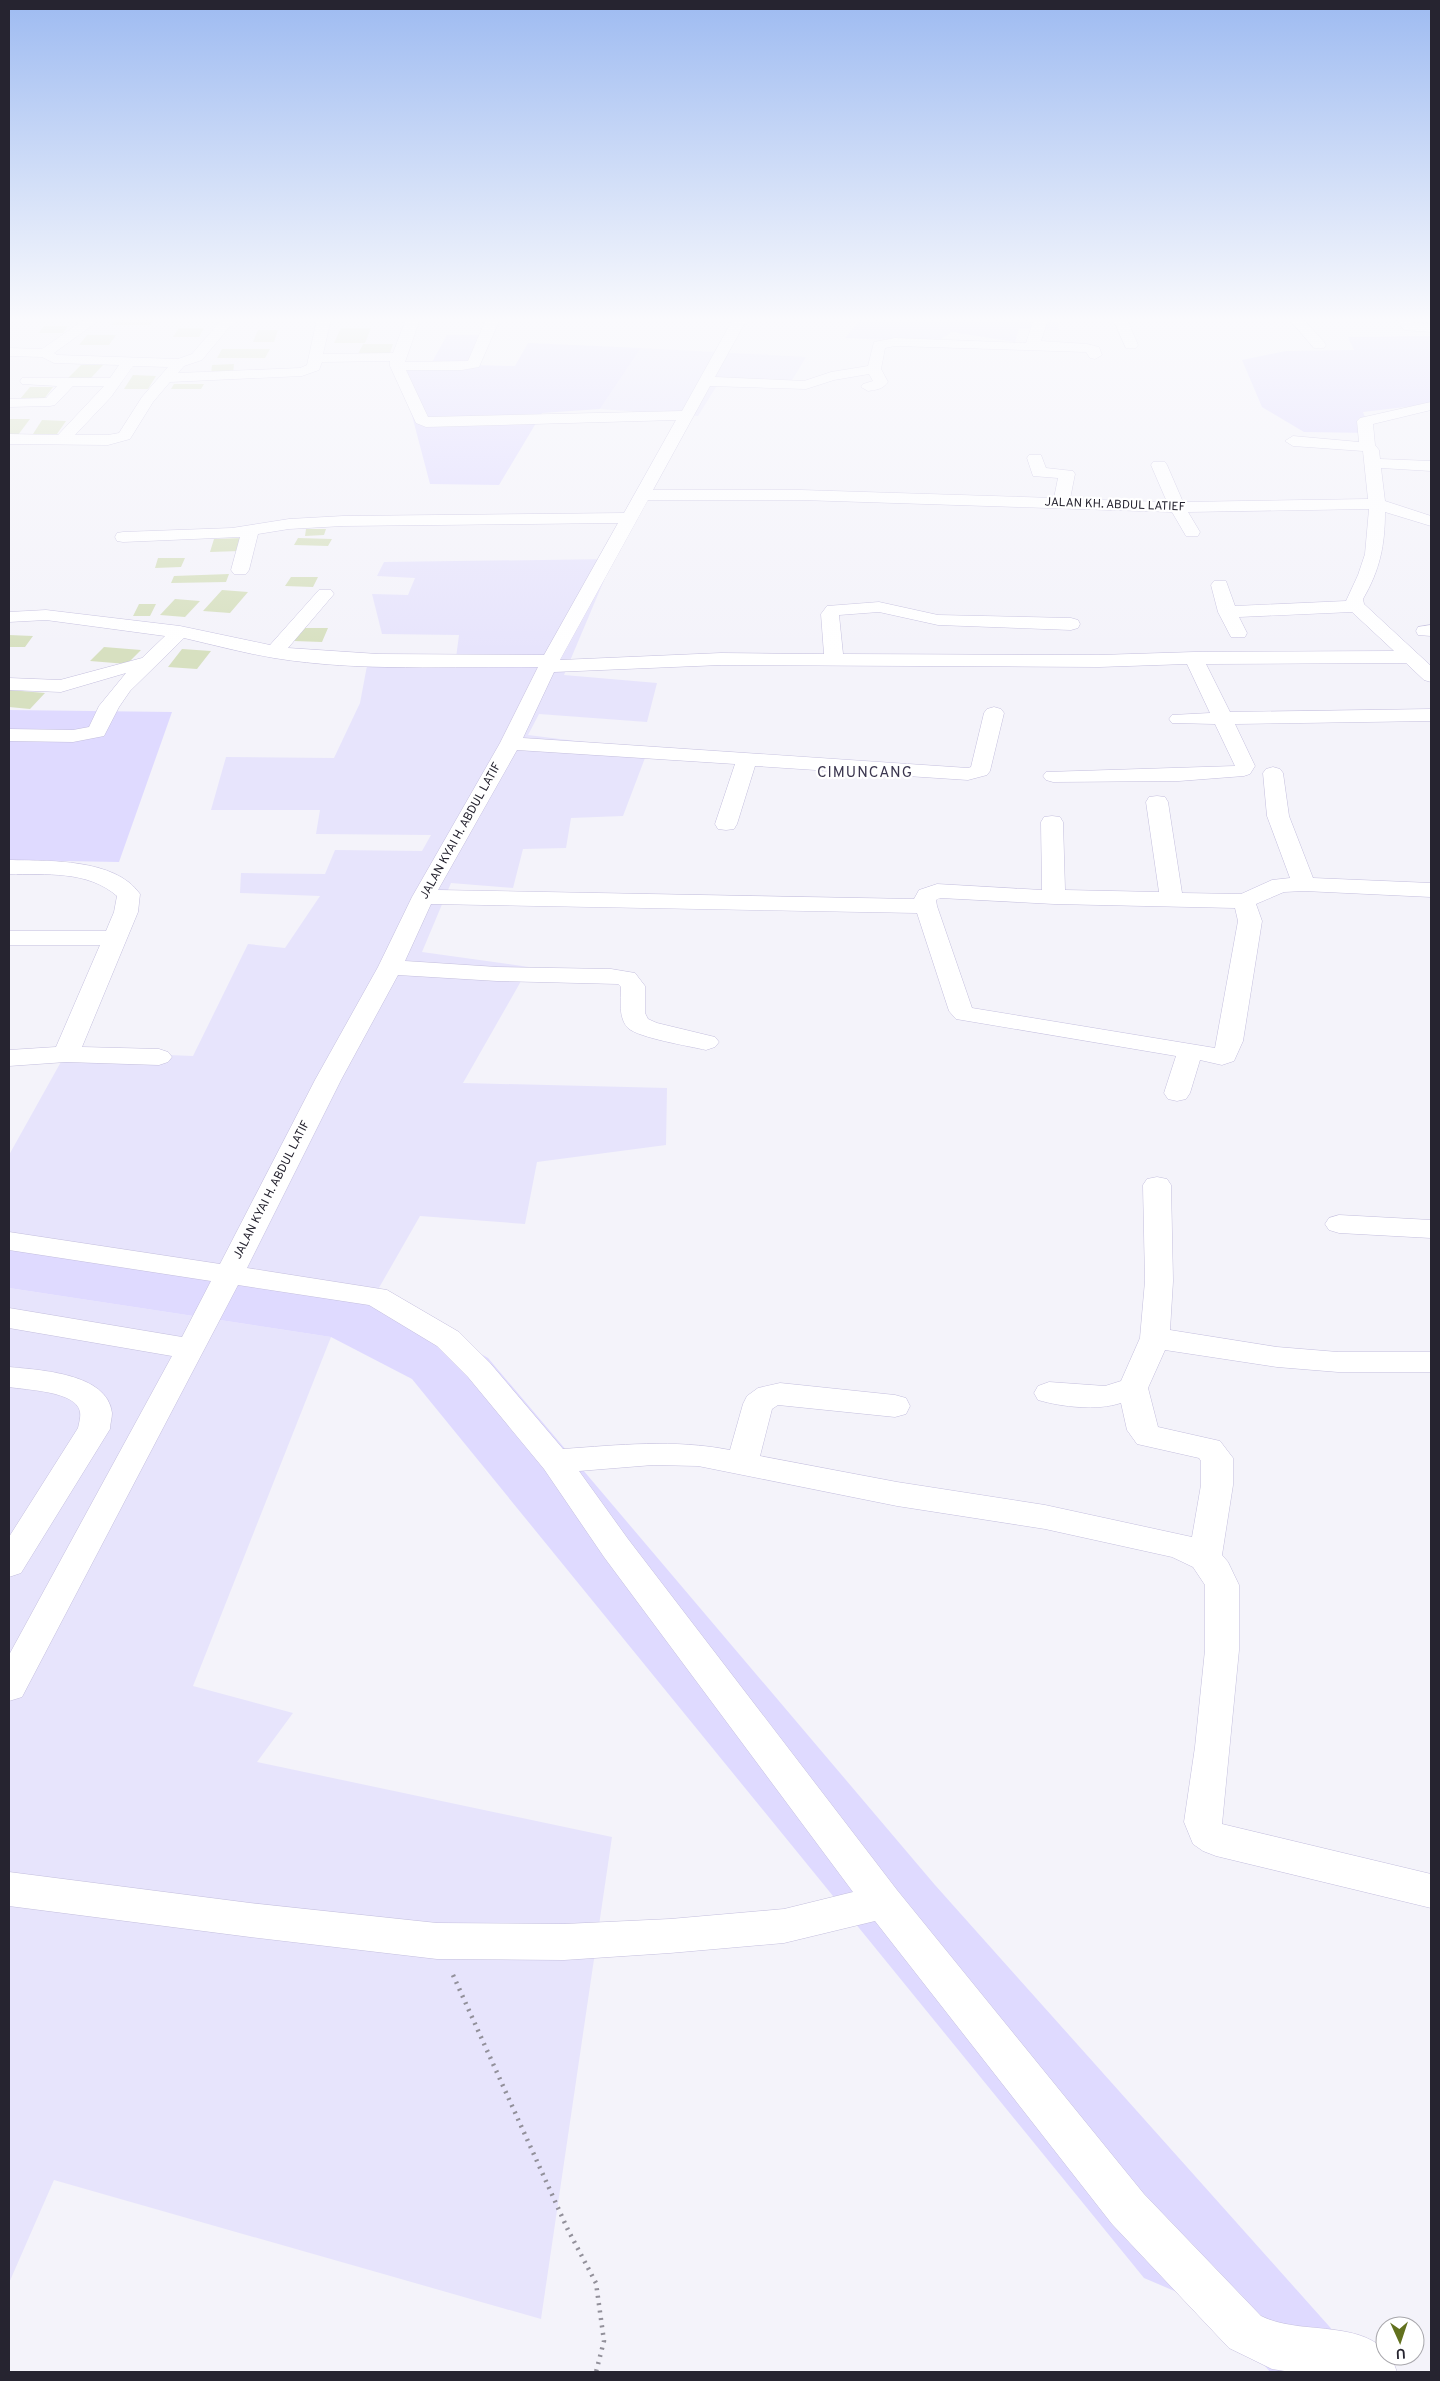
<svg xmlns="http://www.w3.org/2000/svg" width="1440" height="2381" viewBox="0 0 1440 2381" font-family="Overpass,sans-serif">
<rect width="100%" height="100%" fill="#f4f3fa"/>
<!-- built -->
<path fill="#e7e4fc" d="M641,348l165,9 -15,25 -70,-3 -23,37 -98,-7z
M613,559l-49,116 93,8 -10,39 -108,-8 -11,21 120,15 -25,66 -52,2 -5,30 -43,1 -10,39 -62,-5 -29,69 107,15 -66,116 204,5 -1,57 -129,17 -12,62 -105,-8 -44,77 -367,-48v-90l58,-104 126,5 55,-112 37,4 35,-52 -80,-3 1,-20 84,1 10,-24 87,1 9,-16 -115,-1 4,-24h-109l15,-53 108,1 26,-55 9,-48 87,3 3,-23 -77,-1 -10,-40 36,1 7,-17 -38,-2 7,-14z
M9,1288l322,49 -138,349 100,27 -36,49 355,75 -71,482 -487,-139 -45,103z"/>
<!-- green -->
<path fill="#dfdaff" d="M861,319h197l1,11 -40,-2 -4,14 -63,-10 -16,10 -91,-4z
M447,335h34l-9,30 43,1 13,-23 113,5 -41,61 -58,4 -43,72 -69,-1 -31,-118 32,-2z
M1431,336v68l-68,8 8,21 -67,-1 -42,-25 -20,-47 44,-9 68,-1 -6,-13z
M9,710l163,2 -53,150 -110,-2z
M9,1245l367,48 112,65 447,527 435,487h-100l-51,-62 -75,-32 -732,-899 -81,-42 -322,-49z"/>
<!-- building -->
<path fill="#d7e0c0" d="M117,319h37l-4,6h-38z
M44,326h24l-5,7h-24z
M179,328h25l-5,9h-26z
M341,328h30l-6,15h-31z
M258,330h20l-4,12h-21z
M87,335h29l-7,10h-30z
M363,344h30l-4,12h-32z
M222,349h48l-5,9h-48z
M234,364l-1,10 -22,1 1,-10z
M81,365h22l-13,14 -22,-1z
M133,375l23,1 -8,13h-24z
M174,384h30l-3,5h-30z
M30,387h23l-9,12h-24z
M9,419h21l-12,16h-9z
M42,420l24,1 -9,13h-24z
M306,529h20l-2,6 -19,1z
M244,538l-4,13 -30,1 4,-13z
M298,538l34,1 -4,7 -34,-1z
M158,558h27l-4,9 -26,1z
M229,574l-3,8 -55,1 3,-7z
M291,577h27l-5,10 -28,-1z
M222,590l26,2 -18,21 -27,-2z
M175,599l25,2 -15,16 -25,-2z
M139,604h17l-6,12h-17z
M300,628h28l-6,14 -28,-1z
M9,635l24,1 -8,11h-16z
M104,647l37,3 -14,14 -37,-3z
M182,649l29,2 -14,18 -29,-2z
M9,690l36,3 -15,16 -21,-2z"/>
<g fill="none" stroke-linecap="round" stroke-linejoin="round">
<!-- minor casing -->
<g stroke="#c4bfde" stroke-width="1">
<path id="minor" d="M85,319h16l-47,34 3,2 121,4 14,-5 30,-35h14l-34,41 -18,6 -6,7 122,-5 7,-3 10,-46h14l-8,35 70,-1 13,-34h14l-15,43 63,-1 18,-42h14l-21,48 -17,3h-56l22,47 254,-6 51,-92h14l-32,58 89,4 27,-9 37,-6 6,-24 21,-4 131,5 8,-24h14l-7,22 46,3 12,3 3,8 -7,4 -5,-1 -4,-6 -191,-6 -10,2 -4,21 7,13c-5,7 -12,8 -20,9l-7,-4 2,-3 10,-3 -4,-7 -35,6 -28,9 -96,-3 -57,104h148l253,8 4,-20 -25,-2 -6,-18 2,-3h12l5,13 27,3 2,3 -5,25 97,3 -16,-37 2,-3h12l2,3 16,37 185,-3 -5,-48 -70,-5 -8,-5 8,-5 66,6 -2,-21 3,-3 71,-16v8l-58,14 2,21 4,5 1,9 51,2v10l-50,-3 4,33 46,15v10l-46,-14c0,33 -5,58 -22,87l1,5 67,62v16l-7,-2 -18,-17 -200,1 24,48 201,-3v12l-196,3 20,42 -5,8 -6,2 -65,5 -126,1 -7,-2 -3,-4 3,-4 189,-6 -20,-42 -43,-1 -3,-4 3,-4 38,-2 -23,-49 -88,3 -378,-2 -167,7 -31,66 445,30 3,-1 13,-54 3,-4 7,-2 7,2 3,4 -14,58 -3,4 -19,5 -213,-14 -18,58 -3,5 -8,1 -8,-1 -3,-5 20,-60 -218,-14 -79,140 476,9 5,-9 18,-6 105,6 -1,-68 3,-5 8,-1 8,1 3,5 2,68 94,2 -13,-90 3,-5 8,-1 8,1 3,5 14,91 59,1 31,-14 18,-2 -23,-62 -4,-43 3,-4 7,-2 7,2 3,4 6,43 24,62 118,5v14l-127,-6 -20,1 -28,12 6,17 -19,120 -9,20 -12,4 -22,-5 -10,33 -4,6 -9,2 -9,-2 -4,-6 12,-37 -220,-37 -7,-8 -32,-98 -486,-9 -26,57 92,6 114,2 24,4 10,13v27l3,6 9,4 58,14 4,5 -4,5 -9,3c-17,-4 -67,-12 -78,-22 -10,-10 -7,-28 -7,-41l-3,-3 -121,-3 -99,-6 -57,105 -94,188 140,22 72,42 31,31 73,86c56,-4 111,-10 167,1l13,-46 4,-8 11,-8 22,-5 115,12 11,3 4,8 -4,8 -11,3 -117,-12 -6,4 -12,47 137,26 148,23 147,32 9,-52v-24l-2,-3 -62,-14 -10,-14 -6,-27c-24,8 -59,4 -83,-3l-4,-7 4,-7 11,-4 56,4 16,-5 19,-43 5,-57 -2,-96 4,-6 10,-2 10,2 4,6 2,96 -3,49 107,17 61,5h93v20h-93l-61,-5 -112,-17 -17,38 10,39 62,14 13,17v27l-11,70 6,7 11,23v65l-17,174 209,50v34l-215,-52 -13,-5 -10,-7 -9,-22 11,-75 10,-97v-65l-12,-18 -21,-10 -127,-28 -148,-23 -199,-40 -45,-1 -74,6 49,68 269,351 247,304 117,122c38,19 93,4 124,34v6h6l6,16h-106l-19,-3 -43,-21 -117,-124 -237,-303 -91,22 -114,10 -106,7 -127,-1 -187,-22 -241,-31v-34l241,31 187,20 127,1 106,-5 114,-10 69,-17 -249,-335 -60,-88 -76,-92 -31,-31 -68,-41 -131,-20 -216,412 -13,4v-46l163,-299 -163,-28v-20l173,29 29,-56 -202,-31v-18l211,32 95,-184 63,-113 34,-70 88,-154 38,-76c-87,-1 -178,5 -264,-9 -30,-5 -60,-13 -90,-20l-54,53 -11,16 -15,29 -31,6 -64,-1v-12l64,1 16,-3 10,-21 27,-33 -65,19 -52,-2v-12l51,2 82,-22 23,-22 -119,-16 -37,2v-10l37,-2 134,16 90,19 49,-55h12l3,4 -46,54 90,6 166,1 74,-132 -275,3 -54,3 -31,5 -9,36 -3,4h-12l-3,-4 9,-33 -117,5 -6,-1 -2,-4 2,-4 6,-1 109,-4 57,-9 54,-3 281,-3 52,-93 -250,7 -10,-4 -26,-57v-5l-68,1 -3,8 -17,6 -132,6 -17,20 -23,37 -22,6 -99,-1v-10l49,1 46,-49h-31l-18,19 -5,1 -41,1v-8l37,-1 11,-12 -35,-2 -2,-3 2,-3h88l9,-13 -65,-2 -12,-6 -33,-1v-8l33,1zM133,366l35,1 -26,30 -23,36 -11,2h-33l36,-38zM648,500h153l371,12 14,24h12l2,-4 -12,-20 181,-3 -4,45 -7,21 -12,26 -111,5 -9,-25h-12l-3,4 7,27 13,25h14l2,-4 -8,-16 113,-5 42,39 -200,1 -95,3 -256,-1 -4,-39 40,-3 59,13 133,5 7,-2 2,-4 -2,-4 -7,-2 -133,-3 -59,-13 -52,4 -6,8 3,40 -103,-1 -161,7zM940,898l114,6 181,4 3,13 -23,127 -243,-40 -35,-102 -1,-6z
M1113,319h14l11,26 -2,3h-10z
M1289,319h14l21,23 2,3 -2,3h-10z
M1396,319h14l3,4 18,1v8l-27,-2z
M1431,625v11l-13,-1 -2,-4 2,-4z
M9,860c39,1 106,-2 131,34l-2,18 -56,135 77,2 9,3 4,5 -4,5 -9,3 -93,-3 -57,4v-16l47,-3 44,-102h-91v-14h97l8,-19 3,-16c-30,-26 -71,-21 -108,-22z
M1339,1215l92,5v18l-92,-5 -10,-3 -4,-6 4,-6z
M9,1367c30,3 99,6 103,46 0,5 -2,11 -2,16l-89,144 -12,4v-40l69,-109c1,-5 3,-11 2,-16 -3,-21 -54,-22 -71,-25z"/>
</g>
<!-- path -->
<path stroke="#92909a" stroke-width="4.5" stroke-dasharray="2 5.5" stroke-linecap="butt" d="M453,1975l115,255 28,53 8,58 -8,31"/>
<!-- minor -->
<use href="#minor" fill="#fff" fill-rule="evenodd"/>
</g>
<!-- sky -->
<linearGradient id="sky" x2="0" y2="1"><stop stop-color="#9ebbf1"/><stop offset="0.49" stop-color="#fafafd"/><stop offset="1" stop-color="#fafafd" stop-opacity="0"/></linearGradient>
<rect width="1440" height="652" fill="url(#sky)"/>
<g text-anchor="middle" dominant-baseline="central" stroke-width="4.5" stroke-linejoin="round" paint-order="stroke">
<!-- far-street labels -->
<g font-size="12" fill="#262430" stroke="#fff">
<text transform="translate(1115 505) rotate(2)">JALAN KH. ABDUL LATIEF</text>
<text transform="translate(461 831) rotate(-61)">JALAN KYAI H. ABDUL LATIF</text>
<text transform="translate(272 1190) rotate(-63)">JALAN KYAI H. ABDUL LATIF</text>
</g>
<!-- far-quarter labels -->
<g font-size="15" letter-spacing="1" fill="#3b364f" stroke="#fff">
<text x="865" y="773">CIMUNCANG</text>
</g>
</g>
<!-- border -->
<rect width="1440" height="2381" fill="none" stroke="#262430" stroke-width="20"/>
<!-- north arrow -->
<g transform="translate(1400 2341) rotate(177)"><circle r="24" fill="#ffffff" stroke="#a8a7ac"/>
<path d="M0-4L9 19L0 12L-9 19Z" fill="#62711e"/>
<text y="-8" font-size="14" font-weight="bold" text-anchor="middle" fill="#262430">U</text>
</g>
</svg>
